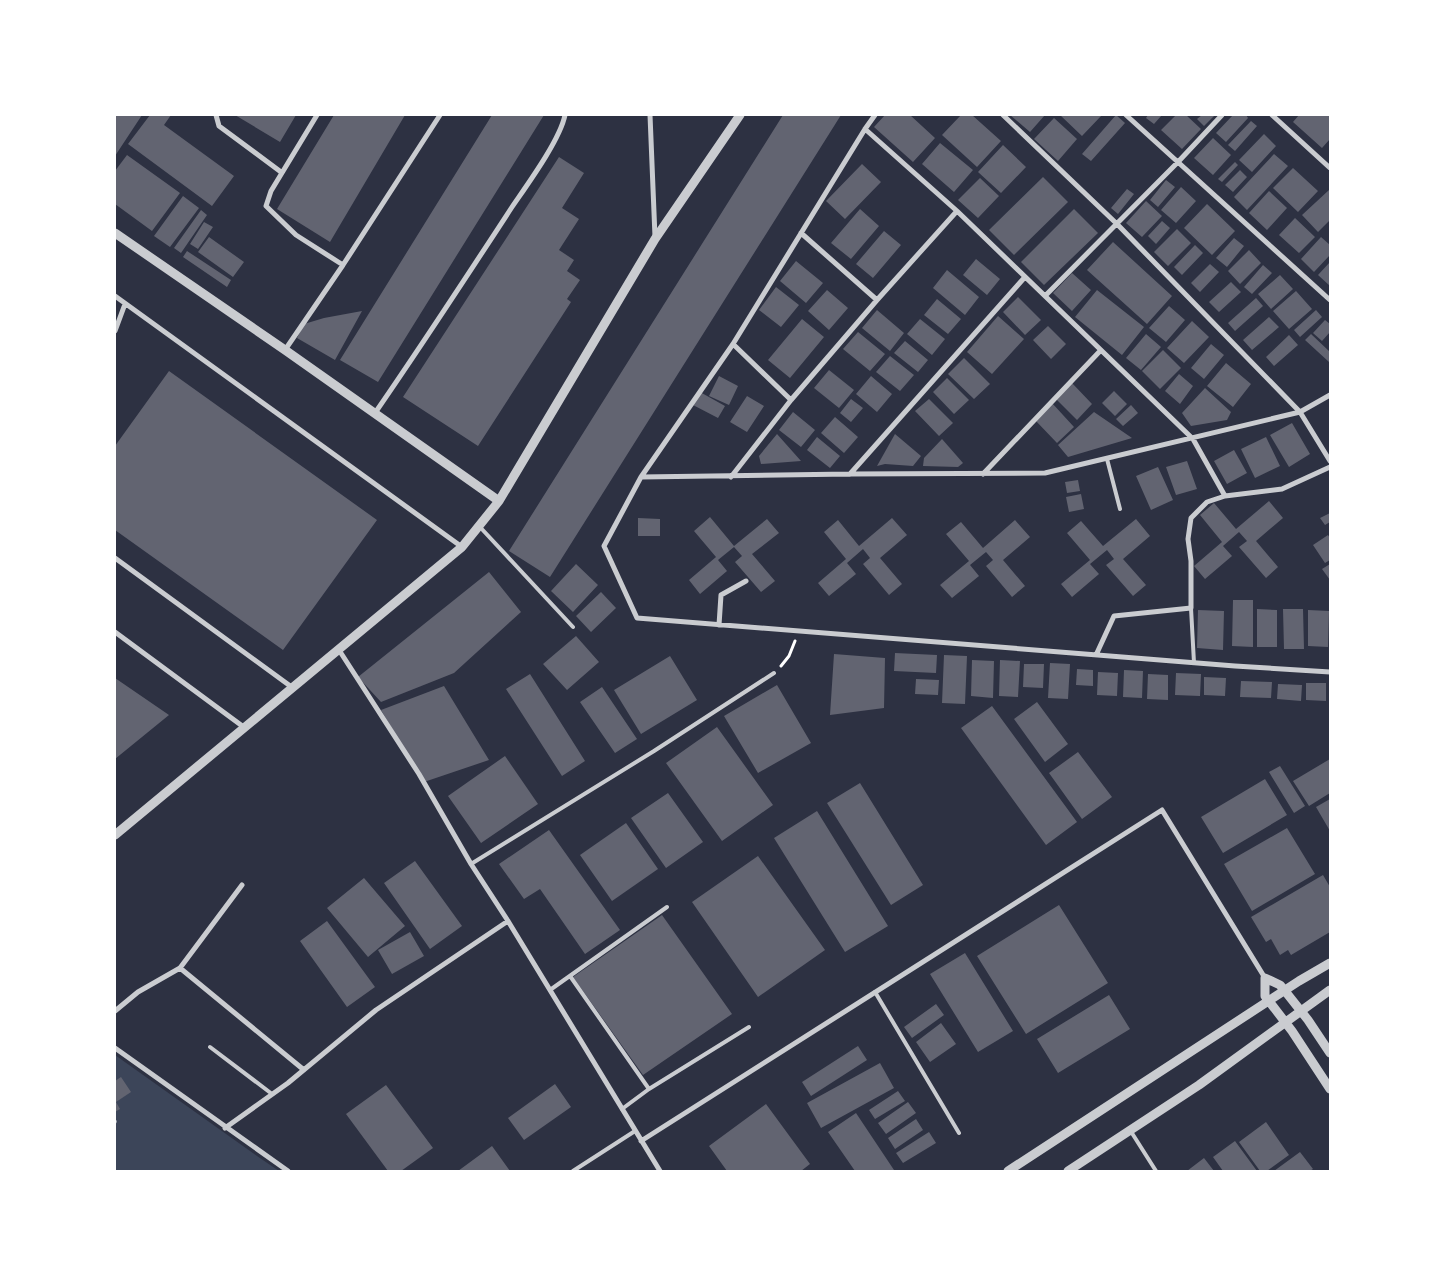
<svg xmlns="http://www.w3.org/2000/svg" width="1445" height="1286" viewBox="0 0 1445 1286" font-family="Mulish,sans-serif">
<rect width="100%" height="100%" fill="#2d3142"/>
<!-- green -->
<path fill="#3c4559" d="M115,1055l142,101 22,15h-164z"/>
<!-- building -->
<path fill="#626471" d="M115,115h27l-27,41z
M150,115h21l-7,10 70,51 -22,30 -84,-62z
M235,115h61l-16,27z
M334,115h71l-75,127 -53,-33z
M492,115h52l-166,267 -38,-22z
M783,115h58l-291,462 -41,-26z
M885,115h25l25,23 -22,24 -39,-35z
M961,115h11l29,26 -24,26 -35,-32z
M1010,115h35l-15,17z
M1060,115h42l-20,21z
M1116,115l9,8 -34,38 -9,-7z
M1148,115h14l-8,9 -8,-6z
M1176,115h10l15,14 -19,20 -21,-19z
M1202,115h13l-11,11 -7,-7z
M1233,115h13l2,3 -22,24 -10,-9z
M1299,115h31v24l-8,9 -29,-26z
M1054,118l23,21 -19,22 -24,-22z
M1251,121l6,5 -22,25 -7,-6z
M1264,134l12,12 -24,26 -13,-12z
M1213,138l18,17 -18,20 -19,-17z
M940,143l33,27 -19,22 -32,-28z
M1003,145l23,22 -25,26 -23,-21z
M1274,154l14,12 -41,44 -13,-13z
M127,155l53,38 -28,38 -37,-27v-33z
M559,157l25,16 -22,35 17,11 -20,31 15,10 -7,11 13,9 -13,19 4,3 -93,144 -75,-49z
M1235,162l3,3 -16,17 -4,-3z
M862,164l19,18 -36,37 -19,-18z
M1293,168l25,23 -20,21 -25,-24z
M1240,170l7,7 -14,15 -8,-7z
M1043,177l25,25 -54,53 -25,-25z
M980,178l19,18 -21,22 -20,-18z
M1166,180l9,7 -17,20 -8,-7z
M1181,187l15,14 -20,22 -15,-13z
M1127,189l7,5 -16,20 -7,-6z
M1329,190l1,30 -12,12 -16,-17z
M1269,191l18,17 -20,22 -18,-17z
M183,196l16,12 -29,39 -16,-11z
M1146,201l16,15 -20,21 -16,-14z
M1207,204l28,27 -23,24 -28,-27z
M860,209l19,17 -28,33 -20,-16z
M1074,209l24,24 -54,52 -23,-23z
M201,210l6,5 -26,38 -7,-5z
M1295,218l20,19 -16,16 -20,-18z
M1162,221l8,7 -14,16 -8,-8z
M204,222l9,5 -15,22 -8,-5z
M1177,229l14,14 -23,23 -14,-14z
M884,231l17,14 -28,33 -17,-14z
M209,237l35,25 -11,15 -35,-25z
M1321,237l9,8v10l-16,17 -13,-13z
M1234,238l10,8 -17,21 -11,-9z
M1113,242l59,54 -25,28 -60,-54z
M1195,245l8,8 -21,22 -8,-8z
M1249,250l12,13 -21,21 -12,-13z
M187,251l44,29 -4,7 -44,-30z
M976,259l24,20 -13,16 -24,-20z
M796,261l27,22 -17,20 -26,-22z
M1330,262v24l-12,-11z
M1210,264l9,8 -19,20 -9,-9z
M1263,265l9,8 -20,21 -8,-7z
M947,270l32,27 -14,18 -32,-27z
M1072,273l19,17 -19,21 -19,-18z
M1280,275l13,14 -22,20 -13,-15z
M1231,282l10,10 -22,20 -10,-10z
M776,287l23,18 -18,22 -22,-17z
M827,290l21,18 -19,22 -21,-19z
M1097,290l47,37 -22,28 -47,-38z
M1296,291l16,18 -23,20 -16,-18z
M1018,297l23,23 -16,15 -22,-23z
M1256,298l7,8 -28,25 -7,-8z
M937,299l24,20 -13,15 -24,-19z
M1169,306l16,14 -19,22 -17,-14z
M877,310l27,23 -14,18 -28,-23z
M1316,310l6,7 -22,20 -6,-7z
M362,311l-27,49 -38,-22 7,-14 20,-6z
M998,316l26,23 -32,35 -25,-22z
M1269,317l10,10 -27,23 -9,-10z
M802,319l22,18 -34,41 -22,-18z
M920,319l25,20 -13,16 -25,-21z
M1325,320l5,4v8l-8,9 -9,-8z
M1192,321l17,16 -25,26 -17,-15z
M1048,326l18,18 -15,15 -18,-19z
M858,332l27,22 -15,17 -27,-22z
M1146,334l15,13 -20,23 -15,-12z
M1311,334l19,18 -1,10 -24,-22z
M1289,335l9,10 -24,21 -8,-9z
M905,341l23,19 -10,12 -24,-19z
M1211,344l13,11 -20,24 -13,-11z
M1163,350l18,18 -21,21 -18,-18z
M890,356l24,19 -14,16 -24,-19z
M964,358l26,26 -16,15 -26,-25z
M1226,363l25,21 -18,23 -26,-21z
M829,370l25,20 -15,18 -25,-20z
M169,371l208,149 -94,130 -168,-120v-84z
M1179,374l14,12 -13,18 -15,-13z
M719,376l19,10 -9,19 -20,-9z
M871,376l21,18 -15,18 -21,-18z
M947,378l22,22 -15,14 -21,-22z
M1072,383l20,21 -15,16 -21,-21z
M1205,388l26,24 -4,8 -36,6 -9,-13z
M1114,391l13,13 -12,12 -13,-13z
M700,392l25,14 -7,12 -25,-13z
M747,396l17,10 -17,26 -17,-10z
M851,399l12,9 -12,14 -11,-9z
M929,399l24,24 -14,13 -24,-25z
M1052,403l22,24 -17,16 -22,-23z
M1131,405l7,8 -15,13 -7,-7z
M793,412l22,18 -14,17 -22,-17z
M1094,412l38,26 -64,19 -10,-12z
M835,417l23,20 -14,16 -23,-20z
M1292,423l18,31 -21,13 -19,-32z
M777,434l24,27 -40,3 -2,-8z
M895,434l26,22 -8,10 -28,-2 -8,2z
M817,437l23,19 -10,12 -23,-18z
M1266,437l14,29 -25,12 -14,-29z
M942,439l21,24 -5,4 -35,-1 1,-8z
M1234,450l13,23 -20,11 -13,-23z
M1187,461l10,28 -21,6 -10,-28z
M1158,467l15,33 -22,10 -15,-34z
M1078,480l2,11 -13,2 -2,-11z
M1081,494l3,15 -15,3 -3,-15z
M1269,501l14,17 -27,23 22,26 -12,11 -27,-31 8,-6 -8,-9 -16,14 9,10 -27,23 -11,-13 28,-24 -22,-27 14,-12 22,26z
M1330,513v9l-5,3 -5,-7z
M710,517l24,29 33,-27 12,14 -27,21 23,27 -14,11 -26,-30 7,-6 -8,-9 -16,13 9,11 -27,23 -11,-14 27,-23 -22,-26z
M638,518l22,1v17h-22z
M892,518l15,17 -27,23 22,26 -13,11 -26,-31 7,-6 -7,-9 -16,14 9,11 -27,22 -11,-13 28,-24 -22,-27 14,-12 21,26z
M1136,519l14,17 -27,23 23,26 -13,11 -27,-31 8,-6 -7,-9 -17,14 9,10 -27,23 -11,-13 29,-24 -23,-27 14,-12 22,25z
M1015,520l15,17 -27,23 22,26 -13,11 -26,-31 7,-6 -7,-8 -16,13 9,11 -27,22 -12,-13 29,-24 -23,-27 15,-12 22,26z
M1328,535l2,3v22l-5,3 -12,-18z
M576,564l22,21 -25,27 -22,-21z
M1330,564v16l-8,-11z
M489,572l32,40 -67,61 -73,29 -23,-25z
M601,592l15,16 -25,24 -15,-16z
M1233,600h20v47l-21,-1z
M1257,609l20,1v37h-20z
M1283,609h20l1,40h-20z
M1198,610l26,1 -1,39 -26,-2z
M1308,610l21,1 -1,36 -20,-1z
M576,636l23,26 -32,28 -24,-26z
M895,653l42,2 -1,18 -42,-2z
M834,654l51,4 -1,50 -54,7z
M944,655l23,1 -2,48 -23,-1z
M670,656l27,44 -56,34 -27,-44z
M972,660l22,1 -1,37 -22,-2z
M1000,660l20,1 -2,36 -19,-1z
M1050,663l20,1 -2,35 -20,-1z
M1024,664h20l-1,24 -20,-1z
M1077,669l16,1v16l-17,-1z
M1124,670l19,1 -1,27 -19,-1z
M1098,672l20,1 -1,23 -20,-1z
M1176,673l25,1 -1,22 -25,-1z
M530,674l55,87 -23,15 -56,-87z
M1148,674l20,1v25l-21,-1z
M1204,677l22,1 -1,18 -21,-1z
M115,678l54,37 -54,44z
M916,679l23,1 -1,15 -23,-1z
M1241,681l31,1 -1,16 -31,-1z
M1306,683h20v18l-20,-1z
M1278,684l24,1 -1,16 -24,-2z
M777,685l34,58 -53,30 -34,-57z
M444,686l45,74 -65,22 -43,-72z
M602,687l35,52 -22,14 -35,-51z
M1037,702l31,42 -23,18 -31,-43z
M992,706l85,116 -31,23 -85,-117z
M717,727l56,78 -51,36 -56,-78z
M1078,752l34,45 -30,22 -33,-46z
M505,756l33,48 -57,39 -33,-47z
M1330,759v34l-21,13 -16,-25z
M1280,766l25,40 -11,7 -25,-41z
M1265,779l22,36 -64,38 -22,-36z
M860,783l63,102 -32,20 -64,-102z
M668,793l35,49 -37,26 -35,-50z
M1330,799v32l-14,-24z
M817,811l71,115 -43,26 -71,-114z
M626,823l32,46 -46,32 -32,-46z
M1287,828l28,46 -63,37 -28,-47z
M549,830l71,100 -35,24 -45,-65 -16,10 -25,-35z
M758,856l67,94 -67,47 -66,-95z
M415,861l47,65 -32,23 -46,-66z
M1323,875l7,12v45l-39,23 -3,-5 -8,5 -9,-16 -5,3 -15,-25z
M364,878l41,48 -37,31 -41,-49z
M1059,905l49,78 -82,51 -49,-78z
M662,915l70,99 -89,61 -70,-98z
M327,921l48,66 -28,20 -47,-66z
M410,932l14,24 -32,18 -14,-24z
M965,953l48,78 -35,21 -48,-78z
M1109,995l21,34 -72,44 -21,-34z
M936,1004l8,11 -32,23 -8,-11z
M941,1023l15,21 -26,18 -14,-20z
M858,1046l9,14 -56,36 -9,-14z
M880,1063l14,25 -73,40 -14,-25z
M121,1077l10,15 -15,10 4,7 -5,3v-31z
M555,1084l16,23 -47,33 -16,-22z
M386,1085l47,63 -32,23h-13l-42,-57z
M898,1091l7,10 -30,18 -6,-9z
M908,1102l8,11 -30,21 -8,-11z
M766,1104l44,60 -9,7h-74l-18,-25z
M856,1113l38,57 -1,1h-38l-27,-39z
M916,1119l7,11 -28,19 -7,-11z
M1266,1122l23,33 -22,16h-7l-21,-29z
M929,1132l7,11 -33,20 -7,-10z
M1235,1141l22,30h-34l-10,-14z
M492,1146l18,25h-52z
M1300,1152l13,17 -3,2h-36z
M1204,1158l10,13h-27z"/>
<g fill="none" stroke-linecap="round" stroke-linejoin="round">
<!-- path -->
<path stroke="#fff" stroke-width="3" d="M781,666l8,-10 6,-15
M115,1122v-1"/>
<!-- service -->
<path stroke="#caccd0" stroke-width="4" d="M1107,459l13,50
M479,526l94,101
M1191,608l3,55
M471,864l183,-113 120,-78
M570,976l79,113
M550,990l117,-83
M875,992l84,141
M210,1047l62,47
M622,1109l27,-20 100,-62
M1130,1130l26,41
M573,1171l62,-40"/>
<!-- minor -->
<path stroke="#caccd0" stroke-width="5" d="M216,115l3,11 62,46
M317,115l-46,76 -5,15 30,29 47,30
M650,115l5,122
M875,115l-10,14 -132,215 -92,133 -37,69 33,72 598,48 95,6
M1003,115l114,109 183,188 30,49
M1126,115l204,185
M1272,115l58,53
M865,129l92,82 236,228 32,57 57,-7 48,-22
M801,233l76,67
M115,296l347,251
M1045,296l133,-134 44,-47
M115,331l10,-27
M733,344l58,56
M285,350l58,-85 97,-150
M375,413c47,-68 92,-137 137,-206 15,-22 48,-67 53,-92
M850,474l175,-197
M983,474l118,-124
M641,477l209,-3 195,-1 255,-61 30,-17
M731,477l60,-77 86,-100 80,-89
M115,558l178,130
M719,625l2,-30 25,-14
M115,632l130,96
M339,650l80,124 52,90 37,57 152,250
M1096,655l18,-39 77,-8v-47l-3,-22 3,-21 16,-16 18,-6
M180,968l124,102
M115,1011l23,-19 42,-24 62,-83
M115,1048l173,123
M225,1128l63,-45 88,-73 132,-89
M641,1141l521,-331 103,168"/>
<!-- tertiary -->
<path stroke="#caccd0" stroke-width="9" d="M115,233l170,117 214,151
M115,835l347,-288 37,-46 156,-262 85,-124
M1330,1053l-22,-33 -23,-29 -5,-6 -15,-7v18l27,35 38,58
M1008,1171l291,-190 31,-18
M1068,1171l131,-86 131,-95"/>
</g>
<!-- border -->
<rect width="1445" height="1286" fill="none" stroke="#ffffff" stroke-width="232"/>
</svg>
